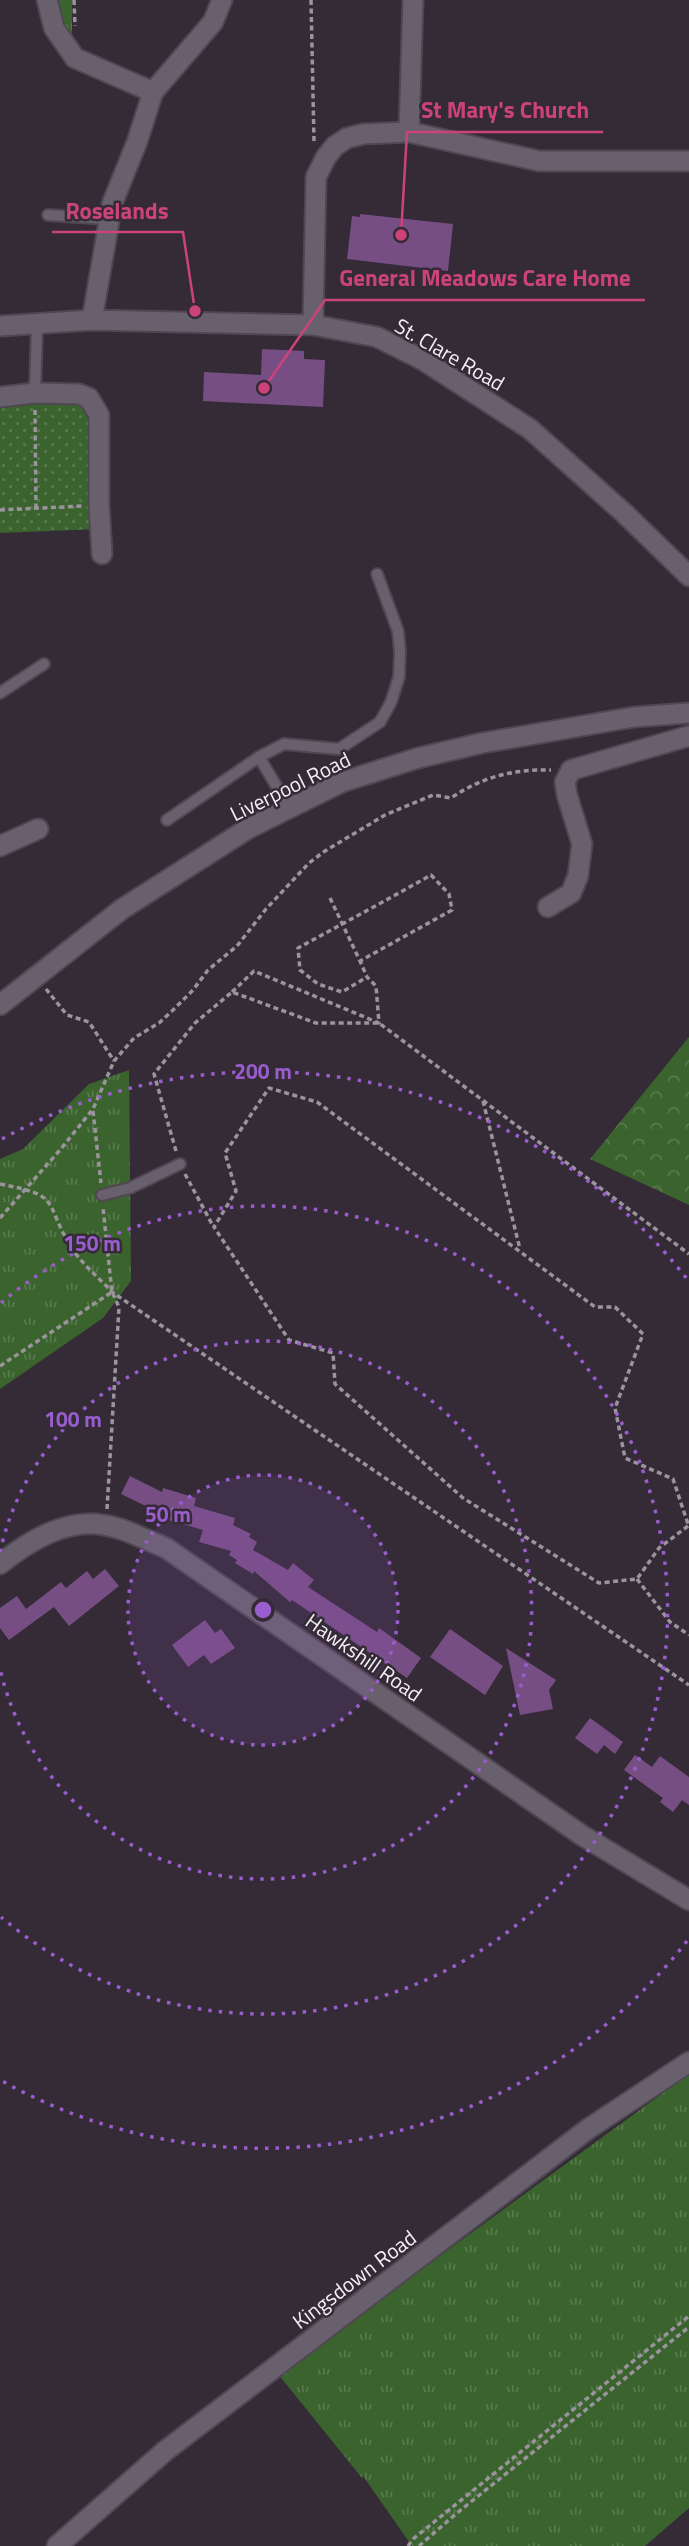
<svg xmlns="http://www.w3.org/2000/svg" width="689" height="2546" viewBox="0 0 689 2546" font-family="'Titillium Web',sans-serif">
<defs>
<pattern id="grass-tufts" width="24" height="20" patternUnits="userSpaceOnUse" patternTransform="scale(1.75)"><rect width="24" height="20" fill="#3b632e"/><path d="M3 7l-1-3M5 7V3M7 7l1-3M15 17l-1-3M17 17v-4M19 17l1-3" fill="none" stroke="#587a4d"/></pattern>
<pattern id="forest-crowns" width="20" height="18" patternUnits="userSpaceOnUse" patternTransform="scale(1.75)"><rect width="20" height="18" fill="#3b632e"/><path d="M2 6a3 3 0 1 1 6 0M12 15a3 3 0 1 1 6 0" fill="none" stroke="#587a4d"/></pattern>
<pattern id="garden-dots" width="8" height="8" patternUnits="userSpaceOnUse" patternTransform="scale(1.75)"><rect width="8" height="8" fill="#3b632e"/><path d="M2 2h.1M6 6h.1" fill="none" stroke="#587a4d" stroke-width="1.8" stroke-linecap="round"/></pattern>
</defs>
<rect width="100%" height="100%" fill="#342b37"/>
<!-- grass -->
<path fill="url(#grass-tufts)" d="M54,0h18v47z
M129,1070l2,211 -28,37 -103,71v-230l23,-10 66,-65z
M689,2074v434l-44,38h-233l-49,-70 -1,2 -84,-104z"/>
<!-- forest -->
<path fill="url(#forest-crowns)" d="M689,1037v168l-99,-46z"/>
<!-- garden -->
<path fill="url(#garden-dots)" d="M0,397l89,1 10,131 -99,4z"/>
<!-- building -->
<path fill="#774e84" d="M360,214l93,10 -5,47 -101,-12 5,-43 8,1z
M262,349l42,2v8l21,1 -2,47 -120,-6 1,-29 57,3z
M130,1476l32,16 1,-4 33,10 -2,8 41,12 -2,7 18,9 -2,3 8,5 -4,8 35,20 5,-7 21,17 -6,7 69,45 2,-4 42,30 -14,20 -115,-78 -2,2 -36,-31 -1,3 -18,-11 2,-3 -8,-5 2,-4 -32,-9 4,-12 -48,-14 1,-5 -35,-17z
M105,1569l14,17 -50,40 -15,-19 -45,33 -9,-12v-20l17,-12 9,13 35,-27 5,6 21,-17 6,8z
M205,1620l10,13 6,-4 14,19 -24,16 -7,-9 -16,12 -16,-22z
M450,1629l53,37 -18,29 -55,-38z
M506,1648l50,32 -7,10 4,19 -33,6z
M590,1718l33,24 -8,12 -11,-9 -7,9 -22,-16z
M635,1755l17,12 8,-11 29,21v28l-7,-5 -9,12 -13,-10 3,-4 -39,-28z"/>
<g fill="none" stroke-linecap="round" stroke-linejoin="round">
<!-- service casing -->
<g stroke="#4f4852" stroke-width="14">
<path id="service" d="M48,215l61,4
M35,393l2,-68
M0,693l44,-29
M259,757l30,50
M167,820l92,-63 25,-13 55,5 41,-27 11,-20 8,-25 1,-25 -2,-21 -21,-57
M102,1195l28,-7 50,-24"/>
</g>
<!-- minor casing -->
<g stroke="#4f4852" stroke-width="23">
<path id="minor" d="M47,0l7,28 21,30 78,34
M409,132l4,-132
M92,320l20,-116 25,-62 16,-50 60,-70 9,-22
M313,325l3,-148 10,-20 9,-11 12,-8 16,-4 46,-2 130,29h150
M0,326l92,-6 221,5 64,12 46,23 107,69 94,84 65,63
M0,397l35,-4 44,1 10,4 10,17v90l3,49
M0,846l38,-17
M548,907l23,-14 7,-17 4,-32 -15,-49 -2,-13 6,-12 118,-34
M0,1005l122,-96 127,-81 93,-46 76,-24 64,-15 152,-26 55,-4
M0,1564c29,-23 66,-46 104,-39 21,3 42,15 62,23l417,288 106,64"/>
</g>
<!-- tertiary casing -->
<g stroke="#4f4852" stroke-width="23">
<path id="tertiary" d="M57,2546l108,-95 423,-322 101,-67"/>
</g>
<!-- path -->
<path stroke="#9b949d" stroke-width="3.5" stroke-dasharray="5 3.5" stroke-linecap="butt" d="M74,0l1,26
M311,0l3,141
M35,410l1,99
M0,510l83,-4
M330,898l30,63 92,-51 -3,-16 -18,-19c-44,25 -89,49 -133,73l2,22 18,14 24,8 25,-15
M46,989l21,26 22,7 25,39
M232,992l22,-21 125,52 -3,-37 -9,-9 -7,-16
M483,1101l37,148
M93,1111l8,72
M176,1151l-22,-77 41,-51 37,-31 84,31h63l310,231
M185,1174l28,52
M0,1184c63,12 43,17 71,63 10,16 28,31 41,45l577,393
M0,1218l60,-68 33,-41 21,-48 20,-23 25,-15 13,-12 21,-21 15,-20 29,-24 29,-37 43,-46 16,-12 60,-36 48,-20 18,3c31,-21 62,-29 100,-28
M0,1366l112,-74 -9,-84
M107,1509l12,-202 -6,-13
M688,1526l-29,22 -22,31 -38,4 -136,-85 -128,-114 -2,-31 -44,-13 -75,-113 22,-36 -11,-38 44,-65 48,14 278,205h20l28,27 -28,74 10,50 48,21 16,48
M637,1579l33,43 19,13
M408,2546l5,-7 276,-223
M419,2546l38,-33 232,-186"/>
<!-- service -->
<use href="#service" stroke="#69606d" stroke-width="10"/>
<!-- minor -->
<use href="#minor" stroke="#69606d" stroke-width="19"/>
<!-- tertiary -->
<use href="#tertiary" stroke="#69606d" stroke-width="19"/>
</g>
<!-- distance rings -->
<circle cx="263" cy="1610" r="135" fill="#995dcd" fill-opacity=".12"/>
<g fill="none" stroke="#995dcd" stroke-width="3.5" stroke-dasharray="3.5 7">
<circle cx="263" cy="1610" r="135"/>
<path d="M0 1552A269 269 0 1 1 0 1668"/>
<path d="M1 1303A404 404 0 1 1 1 1917"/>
<path d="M687 1941A538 538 0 0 1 2 2081M2 1139A538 538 0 0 1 687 1279"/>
</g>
<g text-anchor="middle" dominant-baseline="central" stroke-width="5" stroke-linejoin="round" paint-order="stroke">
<!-- street labels -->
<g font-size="21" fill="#f4eff6" stroke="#342b37">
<text transform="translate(450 354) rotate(30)">St. Clare Road</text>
<text transform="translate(290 786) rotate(-26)">Liverpool Road</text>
<text transform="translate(364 1657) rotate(35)">Hawkshill Road</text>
<text transform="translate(354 2279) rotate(-37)">Kingsdown Road</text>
</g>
</g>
<circle cx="263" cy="1610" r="10" fill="#995dcd" stroke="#342b37" stroke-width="3.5"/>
<g font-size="21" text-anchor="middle" font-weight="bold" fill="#995dcd" stroke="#342b37" stroke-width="5" stroke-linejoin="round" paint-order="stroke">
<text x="263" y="1079">200 m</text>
<text x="92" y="1251">150 m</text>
<text x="73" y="1427">100 m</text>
<text x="168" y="1522">50 m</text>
</g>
<!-- callouts -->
<path fill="none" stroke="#cc437a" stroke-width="2.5" d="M401 235L407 132H603M195 311L183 232H52M264 388L325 300H645"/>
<g fill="#cc437a" stroke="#342b37" stroke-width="2.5">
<circle cx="401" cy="235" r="7"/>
<circle cx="195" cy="311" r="7"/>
<circle cx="264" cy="388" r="7"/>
</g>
<g font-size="23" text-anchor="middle" font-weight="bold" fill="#cc437a" stroke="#342b37" stroke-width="5" stroke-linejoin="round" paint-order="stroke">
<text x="505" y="118">St Mary's Church</text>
<text x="117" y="219">Roselands</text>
<text x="485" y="286">General Meadows Care Home</text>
</g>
</svg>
